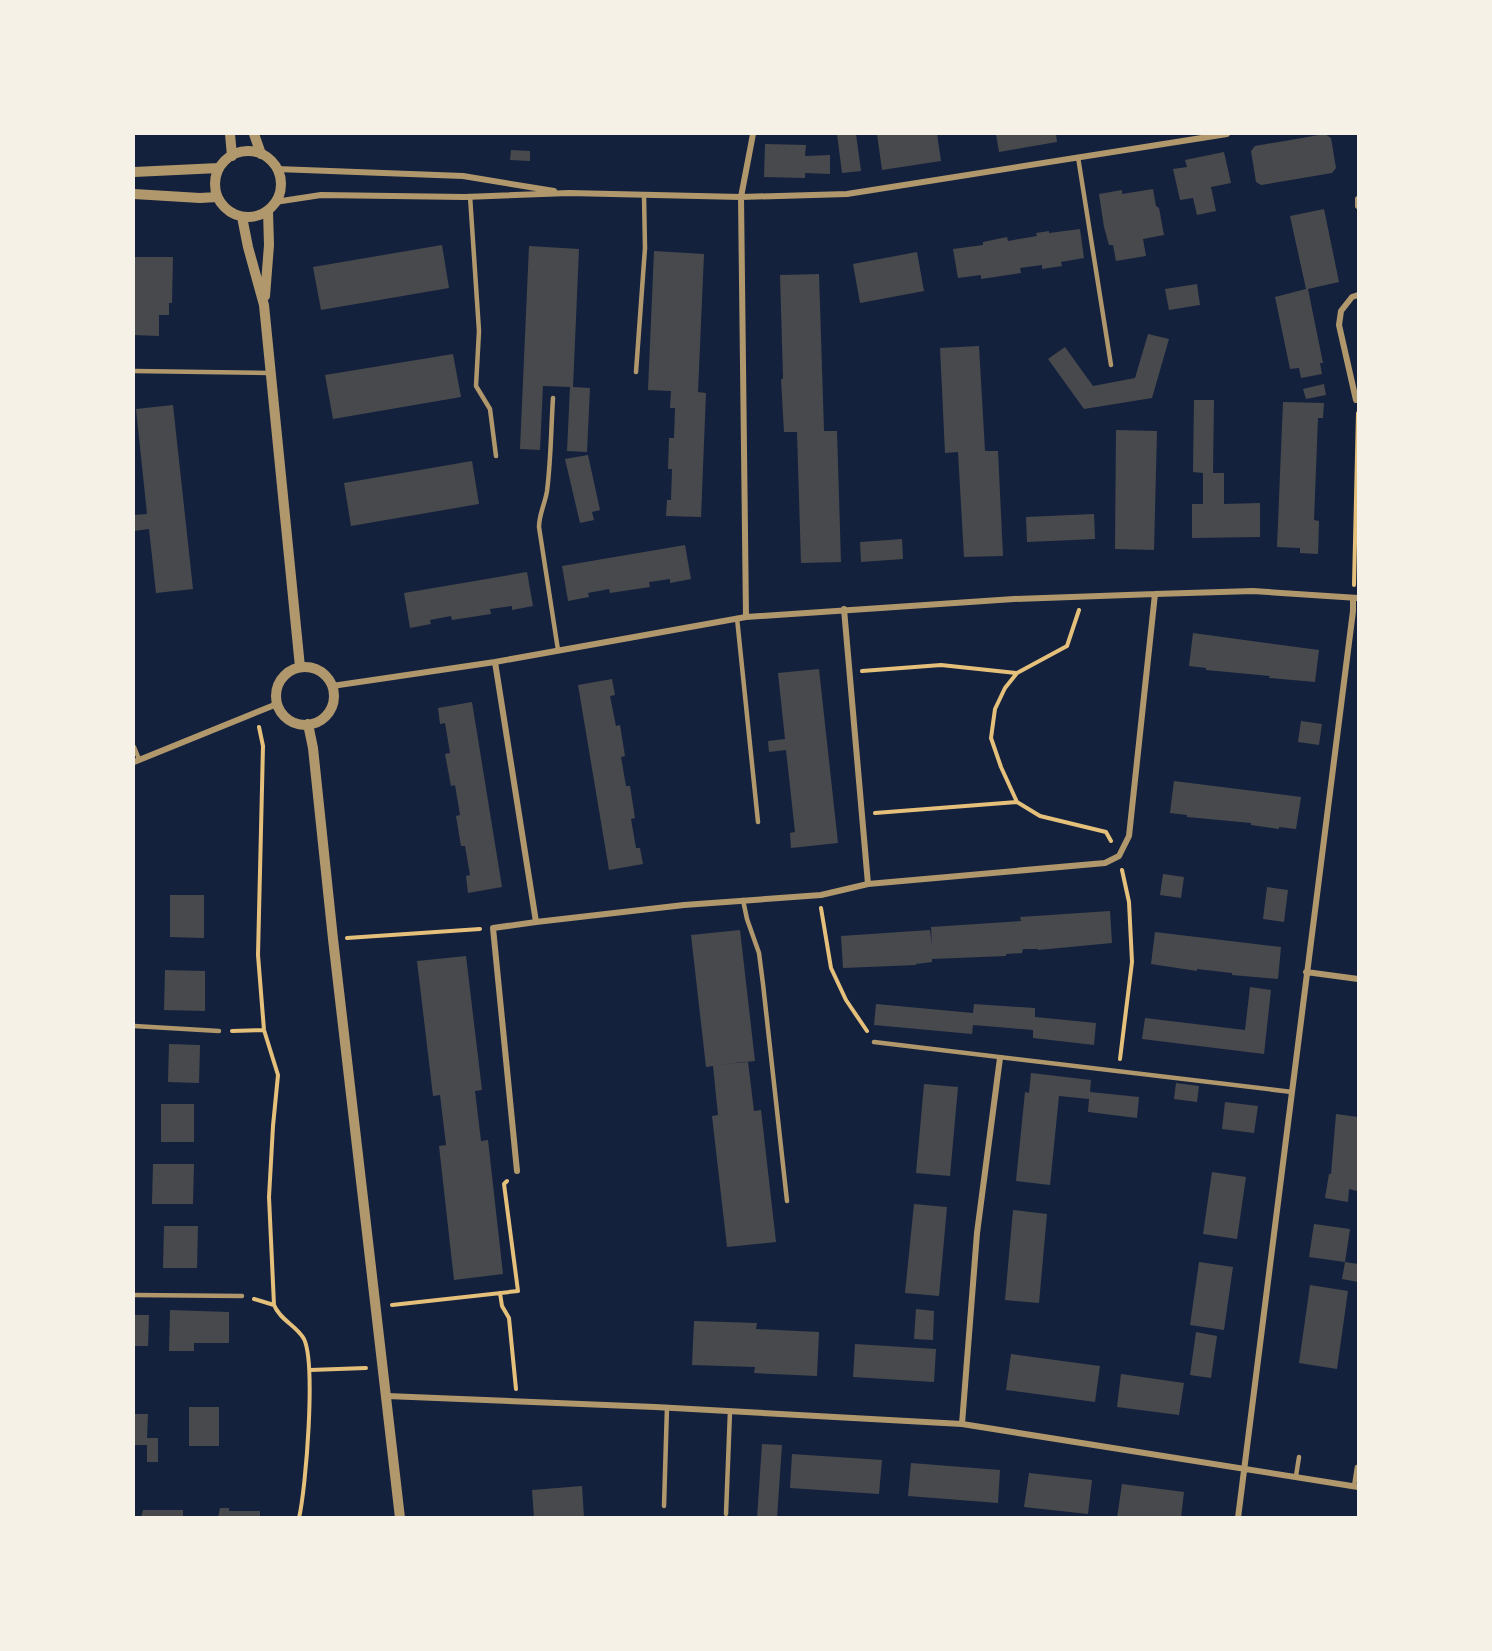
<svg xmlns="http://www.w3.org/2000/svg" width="1492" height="1651" viewBox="0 0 1492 1651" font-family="Cabin,sans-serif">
<rect width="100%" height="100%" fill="#14213d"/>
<!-- building -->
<path fill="#48494c" d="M837,134h19l5,37 -19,2z
M877,134h60l4,27 -59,9z
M996,134h60l1,8 -58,10z
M1325,134l6,4 5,30 -4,5 -71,12 -5,-3 -5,-31 4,-5z
M765,144l41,1 -1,11 25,-1v19l-25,-1v5l-41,-1z
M511,150l19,1v10l-20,-1z
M1224,152l7,31 -20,4 5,24 -19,4 -4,-17 -13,2 -7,-31 14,-2 -2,-7z
M1153,189l3,17 3,2 5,27 -21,4 3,17 -30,5 -3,-16h-4l-5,-18 -5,-33 23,-4v4z
M1324,209l15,73 -31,7 15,74h-3l2,11 -21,4 -2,-10 -9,1 -15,-72 31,-8 -16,-73z
M1080,229l4,29 -23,4 1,4 -20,3v-4l-22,3 1,5 -40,6v-4l-23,3 -5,-29 30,-4v-3l24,-5 1,4 29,-5 -1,-3 13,-2v2z
M442,245l7,43 -128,22 -8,-43z
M529,246l50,3 -6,138 17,1 -3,64 -20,-1 3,-64 -27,-1 -3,64 -20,-1z
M654,251l50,3 -6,138 8,1 -5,124 -35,-1 1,-16h4l1,-31h-4l1,-31h5l1,-30h-5l1,-17 -23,-1z
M917,252l7,39 -64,12 -7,-39z
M134,257h39l-1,46h-3v12h-10v21l-25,-1z
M819,274l5,157h13l4,131 -40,1 -4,-131h-13l-3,-52 2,-2 -3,-103z
M1197,284l3,21 -31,5 -4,-21z
M1148,334l21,5 -17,59 -68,11 -36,-50 17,-12 28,39 42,-8z
M979,346l6,105h13l5,105 -39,1 -6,-105 -13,1 -5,-105z
M453,354l8,43 -128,22 -8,-44z
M1324,384l2,11 -20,4 -3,-10z
M1194,400h20l-1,73h11v31l36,-1v34l-68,1v-34h11v-31l-10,-1z
M1283,402l41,1 -1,15h-5l-4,102 5,1 -1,33 -18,-1v-5l-23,-1z
M173,405l20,184 -37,4 -7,-64 -15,2v-16l13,-1 -11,-105z
M1116,430l41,1 -3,119 -39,-1z
M588,455l12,55 -8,2 2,8 -14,3 -15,-64z
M472,461l7,43 -128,22 -7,-43z
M1094,514l1,25 -68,3 -1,-25z
M902,539l1,20 -42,3 -1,-20z
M685,545l6,34 -21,4v-4l-21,3 1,5 -40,6 -1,-4 -21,4 1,4 -21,4 -6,-35z
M527,572l6,34 -21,4v-4l-22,3 1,5 -39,6 -1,-4 -21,4 1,4 -21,4 -6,-35z
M1193,633l126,17 -4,32 -46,-4 1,-2 -64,-6v-2l-17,-2z
M819,669l19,174 -47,5 -1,-15 5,-1 -9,-82 -17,2 -1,-11 17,-2 -7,-66z
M612,679l3,16 -5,1 6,30 4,-1 5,31 -4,1 5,29h4l5,32 -4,1 5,29h4l3,16 -34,6 -31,-185z
M472,702l30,185 -34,6 -2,-17 4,-1 -5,-29h-4l-5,-30 4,-1 -5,-30 -4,1 -6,-32 5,-1 -5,-30 -5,1 -2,-16z
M1301,721l21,3 -3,21 -21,-3z
M1174,781l127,16 -5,32 -17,-2v2l-28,-4v-2l-64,-6v-2l-17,-2z
M1163,874l21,3 -3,21 -21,-3z
M1267,887l21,3 -4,32 -21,-3z
M170,895h34v43l-34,-1z
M1110,911l2,32 -74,7v-1h-15l-1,4 -16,1v2l-74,3v3l-16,2v1l-73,3 -2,-32 89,-6 2,15 -1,-18 90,-6 -1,-4z
M740,930l15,131 -39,4 32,-3 6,49 -35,5 42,-6 15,132 -49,5 -15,-131 6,-1 -5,-49 -7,1 -15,-132z
M1155,932l126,15 -3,32 -46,-4v-2l-35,-4v2l-46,-7z
M466,956l16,134 -7,1 6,50 7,-1 15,134 -49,6 -15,-134 7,-1 -6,-50 -7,1 -16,-135z
M165,970l40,1v40l-41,-1z
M1250,987l21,3 -7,64 -122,-15 3,-21 100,12z
M876,1004l97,9 1,-9 61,4v9l61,6 -2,22 -61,-7v-8l-60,-5 -1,9 -98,-9z
M169,1044l31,1 -1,38 -31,-1z
M1031,1073l60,7 -1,12 49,5 -2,21 -49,-6 1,-13 -30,-3 -9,89 -34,-4 9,-89 4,1z
M1176,1083l23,3 -2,16 -23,-3z
M924,1084l34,3 -8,89 -34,-3z
M1225,1102l33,4 -4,27 -32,-4z
M161,1104h33v38h-33z
M1336,1114l22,3 -1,74 -8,-2 -1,13 -23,-4 4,-24h2z
M153,1164h41l-1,40h-41z
M1212,1172l34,5 -9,62 -34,-5z
M914,1204l33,3 -8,89 -34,-3z
M1013,1210l34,4 -8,89 -34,-3z
M1314,1224l36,5 -5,33 13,2v18l-16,-3 3,-17 -36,-5z
M164,1226h34l-1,42h-34z
M1199,1262l34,5 -9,63 -34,-5z
M1310,1285l38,6 -11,78 -38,-6z
M916,1309l18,2 -1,29 -19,-1z
M170,1310l59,2v31h-35v8h-25z
M134,1315h15l-1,31h-14z
M694,1321l63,2 -1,6 63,3 -2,44 -63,-3 1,-6 -63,-2z
M1196,1332l21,4 -6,42 -21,-3z
M855,1344l81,5 -2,33 -81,-5z
M1011,1354l89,12 -5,36 -89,-12z
M1121,1374l63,9 -5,32 -62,-8z
M189,1407h30v39h-30z
M134,1414h14l-1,24h11v24h-11v-17h-13z
M762,1444l20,1 -5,73h-20z
M792,1454l90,6 -3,34 -89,-6z
M911,1463l89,7 -2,33 -90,-7z
M1029,1473l63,7 -4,34 -64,-7z
M1122,1484l62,8 -3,26h-64z
M582,1486l2,32h-50l-2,-28z
M220,1508h9v3h31v7h-42z
M143,1510h40v8h-42z"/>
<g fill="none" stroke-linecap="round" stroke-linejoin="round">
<!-- path -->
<path stroke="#e5c07b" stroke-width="4" d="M1354,585l4,-172
M1079,610l-12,36 -50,27 -12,15 -10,21 -4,29 10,29 16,35 23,14 66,16 5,9
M862,671l79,-6 75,8
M259,727l4,19 -5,209 6,75 14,45 -5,51 -4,71 5,108c6,15 23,21 30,34 12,25 2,149 -5,179
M875,813l142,-11
M821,908l10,60 15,32 21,31
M347,938l133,-9
M232,1031l32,-1
M1120,1059l12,-97 -3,-60 -7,-32
M500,1293l2,13 7,12 7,71
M254,1299l20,6
M392,1305l126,-14 -14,-107 3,-3
M310,1370l56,-2"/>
<!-- service -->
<path stroke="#b1986c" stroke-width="4.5" d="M1078,157l33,208
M470,196l9,135 -3,55 14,23 6,47
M134,371l135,2
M636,372l9,-124 -1,-53
M553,398c-2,31 -2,62 -6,93 -2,13 -8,23 -8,36l19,123
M737,618l21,204
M134,747l5,12
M743,900l4,19 12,34 4,31 24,217
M134,1026l85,5
M874,1042l418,50
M134,1295l108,1
M1296,1476l3,-19
M1354,1486l3,-19
M664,1506l3,-99
M726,1514l4,-103"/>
<!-- minor -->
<path stroke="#b1986c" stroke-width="6" d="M277,169l186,7 91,15
M1358,199v7
M275,202l46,-7 144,2 104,-4 172,4 106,-3 380,-60
M1356,400l-17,-75 2,-14 11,-14 6,-2
M844,609l24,275
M746,617l-5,-420 12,-63
M495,662l41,260
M332,686l163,-24 251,-45 268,-18 141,-5 98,-3 105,7
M134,762l143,-58
M1306,972l52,7
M517,1171l-24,-243 43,-6 148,-17 137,-10 47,-11 237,-21 14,-7 10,-20 26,-242
M387,1396l268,11 307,17 396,63
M962,1424l15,-191 23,-175
M1238,1518l115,-907v-13"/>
<!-- tertiary -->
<path stroke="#b1986c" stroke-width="10" d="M230,134l2,22
M254,134l7,20
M215 184a33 33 0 1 1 66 0a33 33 0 1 1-66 0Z
M134,172l85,-4
M134,194l66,4 17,-1
M242,217l6,30 16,58 36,362
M265,296l4,-51 -1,-34
M276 696a29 29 0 1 1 58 0a29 29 0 1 1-58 0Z
M308,724l5,24 20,191 67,579"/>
</g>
<!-- border -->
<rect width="1492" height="1651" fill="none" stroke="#f6f1e7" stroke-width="270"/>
</svg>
